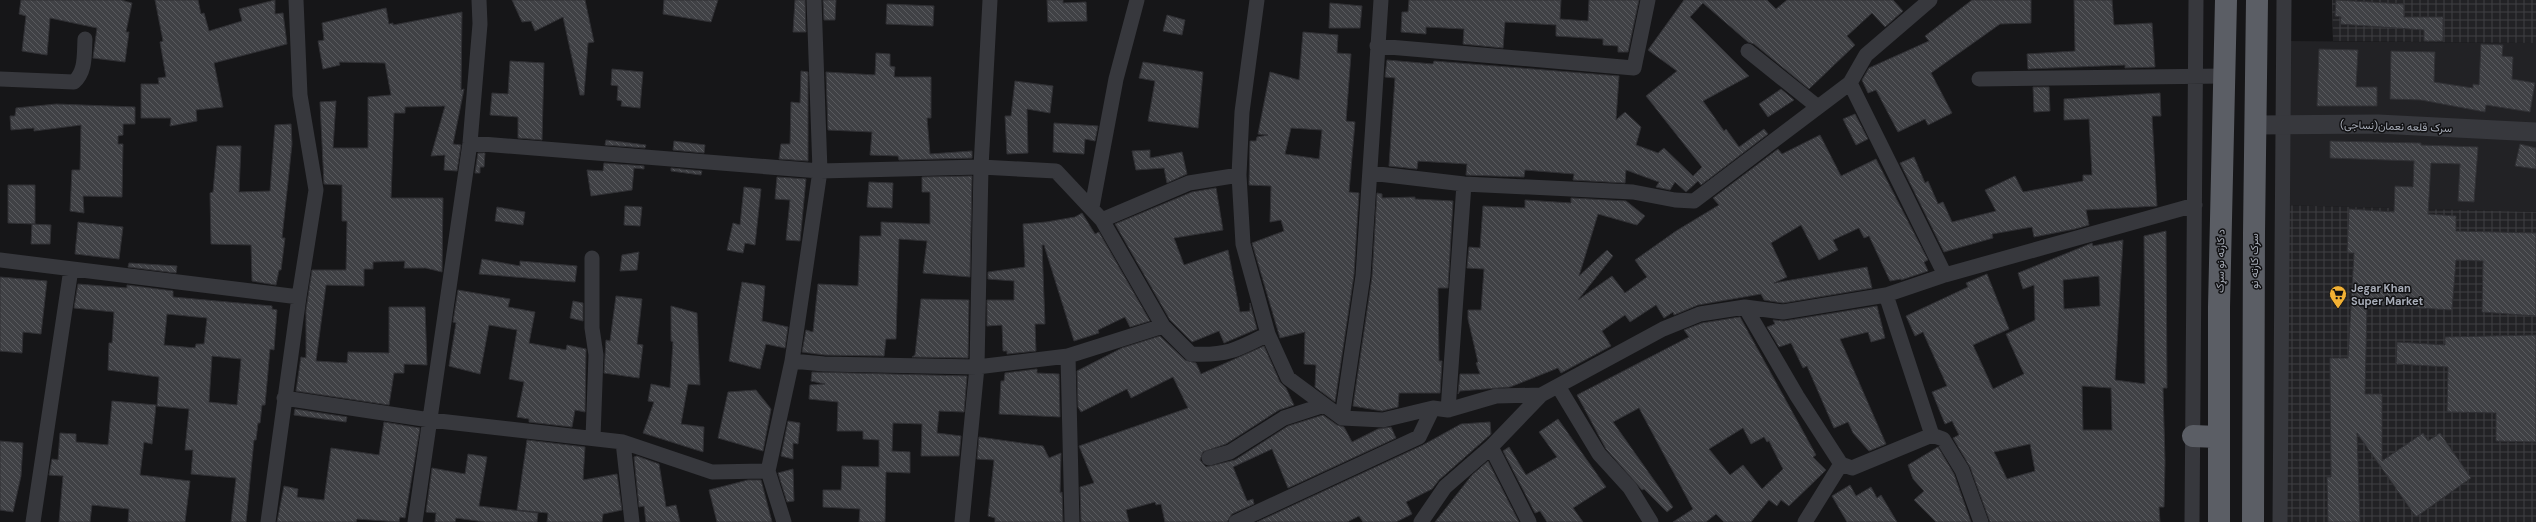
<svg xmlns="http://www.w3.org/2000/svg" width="2536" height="522" viewBox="0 0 2536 522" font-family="'DM Sans',Vazirmatn,sans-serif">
<defs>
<pattern id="industrial-grid" width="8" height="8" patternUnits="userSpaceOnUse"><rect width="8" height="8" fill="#222225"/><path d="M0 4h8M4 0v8" fill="none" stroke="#3f3f43"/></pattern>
<pattern id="building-back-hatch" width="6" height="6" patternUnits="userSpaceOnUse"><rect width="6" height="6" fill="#404145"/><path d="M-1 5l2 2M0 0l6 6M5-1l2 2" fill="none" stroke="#595a5e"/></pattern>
</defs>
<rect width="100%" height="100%" fill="#161618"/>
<!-- built -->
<path fill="#222225" d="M2283,41l253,2v169l-255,-7z"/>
<!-- industrial -->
<path fill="url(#industrial-grid)" d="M2332,0h204v43l-203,-2z
M2281,205l255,7v310h-256z"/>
<!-- building -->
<path fill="url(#building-back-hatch)" stroke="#303034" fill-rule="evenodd" d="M21,0h100l11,3 -6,29h3l-4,30 -32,-4 4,-30 -47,-10 -3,37 -25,-4 4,-35 -7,-2z
M155,0h43l3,14 3,-1 5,18 33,-10 -3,-12 36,-9v14l8,-1 4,31 -73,19 9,44 -27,3 1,11 -27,5 1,-8h-30v-34h18l-1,-6 8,-1 -6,-35 3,-1z
M512,0h73l9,42 -6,1 -4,52h-4l-17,-78 -28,14 -4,-10 -9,1z
M664,0h54l-7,22 -48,-8z
M795,0h10l1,32h-13z
M823,0h13l-1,20h-11z
M1047,0h16v3l23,-1 1,19 -39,1z
M1409,0h152l-1,19 28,2 1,-21h50l-11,52h-10v-6l-15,-1v-6l-47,-3v-11l-51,-3 -2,26 -40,-4 1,-15 -38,-2v7l-25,-2 1,-20h6z
M1684,0h83l9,9 11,-9h106l10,11 -18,16 -13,-14 -25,23 8,9 -46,44 -55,-45 -6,-2 -45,-39 -13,14 59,59 -46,25 21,30 2,-2 13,18 25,-18 4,5 -67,51 -3,-4 -12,11 -11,-10 -5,8 -14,-3 3,-5 -33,-12 -1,13 -52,-3 1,-6 -49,-4 -1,7 -58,-2 1,-11 -49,-3 -1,8 -28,-3 6,-88 -10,-1 2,-17 46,4 1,-3 185,15 -3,44 9,-8 16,15 -5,18 22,8 6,-5 29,28 9,-9 -56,-71 31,-25 -29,-21z
M1972,0h59v23l-31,1 -69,49 21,40 -24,12 -3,-6 -27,13 -22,-42 -8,3 -6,-13 7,-12 60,-27 -4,-5z
M2074,0h38l2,25 38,-2 3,44 -30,1v-3l-97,4 -1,-15 48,-3z
M2336,0l68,4v13h39v24h-19v-11l-84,-6 1,-7 -6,-1z
M1330,3l32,3 -2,22h-31z
M887,4l47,2 -1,20 -47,-2z
M386,8l3,16 4,-1v2l69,-13 -1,78 3,-1 -11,55 8,1 -4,26 -13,-1 1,-15 -14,1 14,-50 -40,1v6h-11l-3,85h52l-1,74 -16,-4h-22l1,-7 -32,1v7h-9v17l-38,-1 -10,76 31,2 1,-11 41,1v-46h36l2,58 -23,-1v9h-10l-5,32 -93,-14 5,-34 5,1v-48l6,-40h34l1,-49h-5v-36l-18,-1 -4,-82 16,-1 -3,47h35v-51l23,-2 -6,-32 -46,-1 1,3 -17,4 -5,-28 6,-1 -2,-17z
M1167,15l18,5 -3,15 -19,-4z
M1303,32l35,3 -1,18 14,1 -5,67 9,1 -6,70 10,1 -5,82 -19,127 -20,-15 1,-22 -12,-1 1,-32 -25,6 -28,-95 32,-12 -3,-11 -11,2 1,-36 -22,-1 1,-44h6l1,-4 11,-2 -10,-1 12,-62 29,8zM1291,128l31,2 -3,29 -34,-5z
M2481,44l22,1 -1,11 11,1 -1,22 23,4 -5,29 -44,-7 -1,7 -64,-12 -31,-1 1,-48 44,1 -1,30 39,6v-4l6,1z
M2319,49l39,1 -2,37h21v19h-60z
M876,53l14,1v12l5,1 -1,10h37v41h-4l3,36 42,-3v7l-73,2 -1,-4 -28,-1 2,-23 -44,-2 -2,-58 49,3z
M510,61l34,2 -2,77 -24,-2v-21l-28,-2 2,-22 16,1z
M1143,62l60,10 -5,56 -50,-7 7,-40 -16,-3z
M612,69l31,3 -3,36 -19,-2 1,-5 -5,-1 1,-14 -7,-1z
M801,71l7,1v89l-29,-2 2,-15h9l1,-42 9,1z
M1015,81l38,5 -3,27 -23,-4 1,44 -21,1 -2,-38h6z
M2033,87h16l1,24 -16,1z
M1781,89l13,11 -26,17 -9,-13z
M2160,93l1,23h-9l5,90 -71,4 3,15 -14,4 -41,8 -2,-10 -40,7 1,4 -49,14 -44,-89 14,-6 11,26 3,-2 10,23 5,-2 9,20 44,-11 -11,-21 30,-14 8,16 60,-11v-6h9l-3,-56 -25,1v-21z
M56,104l79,3v17h-12v11l-5,1v8h5l-1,53 -39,-1 1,17 -14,-2 2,-41h8l1,-45 -47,6v-3l-23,2 -1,-14h5l1,-8z
M1855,114l13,25 -12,6 -13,-26z
M1054,123l44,3 -3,15 -10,-2 -1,15 -31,-2z
M291,124l1,20 -10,94h3l-4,32h-2l-3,15 -24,-4 -1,-36 -40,-1 -1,-51 3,-1 4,-46h24l-2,46 31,-1 5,-66z
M1820,135l21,41 35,-17 52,101 -4,2 4,9 -27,9v-1l-11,2 -21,-45 -5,2 -5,-10 -26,12 5,10 -19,10 -18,-35 -30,18 16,34 -13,6 93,-16 5,21 -89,15 -19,-3 -3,-6 -63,11 -24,10 -1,-3 -9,6 -8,-13 -26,17 -5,-7 -23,16 9,15 -50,27 -3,-5 -48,19 -50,4 -2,3 2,-20h20l-4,-11 2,-1 -10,-43v-9h13l3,-41 -17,-1 2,-21 11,1 3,-42 42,2v-8l46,3v-5l55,3 19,15 -8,9 -39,-11 -19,62 28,-26 6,6 -35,44 34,-24 13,17 22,-16 -12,-17 41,-29 43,-26 -6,-7 65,-49 4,5z
M606,140l40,5 -1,3 -40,-3z
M674,141l31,4 -1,8 -31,-3z
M2330,141l91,2v2l57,2 -4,55 -16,-1 2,-37 -29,-1 -3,51 28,2v15l80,2v83l-54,-4 1,-51 -27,-1 -4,50 -85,-5 -2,89h17v67l41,-28 5,8 12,-8 31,45 -55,39 -59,-84 3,89h-32l-1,-45h4l-1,-119h18l6,-105h-7l2,-44 45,3 1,-26 18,1 1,-26 -84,-3z
M2520,144l16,4v21l-21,-3z
M1150,150v8l32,-6 5,22 -20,9 -3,-15 -28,2 -4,-19z
M478,153h7l-1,14h-4v6h-5z
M604,163l40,3v3l-10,-1 -2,22 -41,6 -4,-26 16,1z
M671,168l31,3 -1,4 -30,-4z
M972,176l-2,101 -47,-4 4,-32 -28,-2 -3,100h-10l-2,17 -59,-1 -23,-3 4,-22 7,2 5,-48 40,2 2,-50h21v-14l49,2v-32h-8v-15z
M777,177l29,2 -6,62 -14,-1 4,-40 -15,-1z
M869,182l24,1 -1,25 -25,-1z
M8,185h27v39l-27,-1z
M744,187l17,2 -6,56 -10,-2 -2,10 -16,-3 6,-27 7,2z
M1216,188l7,42 -49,8 10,27 44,-15 12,62 10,-1v-8l7,26 -33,14 -5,-12 -27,11 -22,-22 -55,-96 77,-32z
M1377,193l5,1v4l33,-1v2l38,2 -5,87h-10l1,73h3l-2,32h-41l-1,14 -16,4 -29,-5 19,-129z
M625,206l17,1 -2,19 -16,-1z
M497,207l28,5 -2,13 -28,-4z
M1082,213l13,21 4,-2 51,89 -20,6 -5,-10 -27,13 1,3 -25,8 -30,-96h-2l3,79h-10l1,27 -29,3v-3h-4l-1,-26 -15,1v-26h27v-19l-26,-2v-7l37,-5 -2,-43 23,-2 29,-5z
M78,222l45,5 -4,32 -44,-5z
M32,224l19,1 -1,19h-19z
M2166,231l1,157h-4l2,74 -1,45h-5l1,15h-170l-20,-55 -17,-29 6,-3 -7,-14 -7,3 -13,-32 15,-6 -24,-54 -8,4 -9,-20 62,-29 -2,-4 21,-9 22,55 -36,16 20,44 31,-15 -18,-40 29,-14 -1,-35 -11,4 -5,-16 74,-30 1,3 30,-6 -8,140 30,4 -1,-148zM2099,276l1,30 -36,3 -1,-29zM2082,386l29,2 1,42h-29zM2030,444l5,27 -28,8 -13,-27z
M639,252l-2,18 -17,1 2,-16z
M482,259l38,7v-5l57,5 -2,16 -96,-8z
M129,263l48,3 -1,7 -48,-6z
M0,277l47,4 -6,53 -18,-2 -1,21 -22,-2z
M742,282l23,4 -3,35 26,6 -3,21 -19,-4 -6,25 -31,-8z
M78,284l49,4v-3l46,6v6l99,9v3l5,1 -3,40 -4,-1 -5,56h-3l-2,18h-2l-2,17h-2l-8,82h-15l5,-44 -45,-4 2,-24h-8l4,-41 -32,-3 2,-29 -51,-7 1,-27h3l2,-31 -40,-4zM167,314l40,4 -3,26h-8l-1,4 -31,-3zM212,356l29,3 -4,46 -28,-3z
M458,290l52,9 -2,8 27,5 -6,31 37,7 1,-5 19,4 -1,63 -10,-2 -3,17 -43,-5v-3l-12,-2 7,-35 -15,-3 8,-49 -28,-5 -9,49 -31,-8 7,-43 -3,-1z
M616,296l26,3 -5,45 6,1 -4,33 -35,-5 2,-33 4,1z
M921,299l48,1 -1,58 -56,-1 3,-2z
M573,301l10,2v18l-13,-3z
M671,306l26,7 3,72 -12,-1 -7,40 23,3 -1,25 -60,-19 11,-31 -6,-1 3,-17 19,4 3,-46 -2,-1z
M1877,306l8,32 -14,4 -3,-10 -28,7 46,105 -17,7 -16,-18 -5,-11 -14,6 -27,-62 -4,2 -12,-25 -12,4 -12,-20 8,-3 -2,-4 11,1z
M1740,317l76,138 -3,2 13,13 -37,36 -8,-6 -4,6 -8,-6 -18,22h-27l-8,-8 -10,8h-33l20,-13 -54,-101 -26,14 60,85 -6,5 -23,-23 -2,1 -36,-41 -29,-54 112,-58 -5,-7 18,-7zM1743,428l8,16 13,-7 3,5 2,-1 14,28 -21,20 -19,-24 -13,10 -21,-26z
M2536,335v107l-40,-1v-28l-49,-1 1,-45 -52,-3 1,-22 48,3v-8z
M1160,336l25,24 11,3 5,11 63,-28 16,36 6,6 8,17 -15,5 -53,34 -23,8 -3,8 6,7 29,-7 53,-34 35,-11 14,10 7,2 8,15 26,-13 13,-2 5,11 -108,50 -16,-39 -39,18 14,34 6,-2 1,5 -22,10 -5,8h-62l-4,-18 -5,1 -1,-3 -29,8 3,12h-48l-1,-35 14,-4 -15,-37 109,-38 -15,-31 -42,21 -4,-9 -46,23 -3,-5 -1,-36 45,-23z
M1037,369v4l22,1 1,43 -61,-3 2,-33h3l1,-8z
M812,372l155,4 -3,36 -25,-1 -2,22 24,3 -2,20h-38l1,-32 -29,-1 -1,28 18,1v21l-24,-1 -1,50h-26l1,-13 -37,-2v-17h18l1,-24 37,1v-27l-16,-1v-8h-26l1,-29 -29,-3 1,-14 15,-1 -14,-3z
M756,390l15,19 -8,42 -45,-13 10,-46z
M112,401l44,4 -4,39 -8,-2 -4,33 50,6 -5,41h-57l1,-13 -37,-4 -2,17h-31l4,-46 -14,-1 3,-16 6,1 2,-27 16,1v8l32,3z
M295,409l52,8 -1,5 -52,-7z
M1558,419l48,68 -33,21 10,14h-36l-7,-11 -5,2 -32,-62 6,-4 17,28 31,-18 -18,-25z
M788,421l12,2 -2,21 -5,-1v16l-12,-3z
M384,422l36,6 -15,90 -5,-1 -1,5 -42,-3 -1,3h-79l7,-36 14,3 -1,8 27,3 7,-52 48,7z
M1490,422l1,12 -52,46 -7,9 -26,13 6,12 -16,8h-33l-4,-6 -12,6h-90l166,-77 38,-21z
M979,437l64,9 6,12 12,-5 -1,40 2,-1 1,30h-68v-4l-7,-2 6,-56 -17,-1z
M527,440l58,7 -2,33 34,-6 5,36 -19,4 -1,8h-55l1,-9 -31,-3z
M0,441l23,2 -2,33 -8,36 -13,-2z
M1938,447l16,27 17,48h-35l-22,-22 10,-9 -11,-12 -5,-14z
M468,454l19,3 -8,49 59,7 -1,9h-52l-29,-4 -1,4h-20l1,-9 -10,-1 6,-44 33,6z
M637,456l22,8 7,43 10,-2 4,17h-34l-2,-16 -5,1 -5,-50z
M1488,461l31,61h-84l37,-47z
M793,469l1,32 -7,1 -9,-29z
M748,480h13l11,42h-55l-8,-32z
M1850,485l6,11 15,-9 6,11 4,-3 16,27h-50l-15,-26z"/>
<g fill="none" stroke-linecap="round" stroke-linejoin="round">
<!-- minor -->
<path stroke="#37383d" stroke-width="15" d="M1257,0l-15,112 -3,63 4,69 25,90 20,44 54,40 41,2 50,-12 15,2 48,-14 45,-1
M1377,46l257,22 14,-68
M1748,51l70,56
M0,79l74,3c12,-11 10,-27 11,-43
M1979,79l246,-3
M1850,83l95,192
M470,143l350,28 161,-4 75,4 46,49 61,106 28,28c35,2 46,-4 77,-20
M1370,173l94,11 169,8 42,8 19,1 156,-118 16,-28 64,-55
M1092,207l24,-128 21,-79
M1102,220l87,-37 50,-8
M592,258v70l4,27 -3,83
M0,260l299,37
M1886,295l46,140 11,4 19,31 19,52
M1745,307l52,89 44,68
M1068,356l4,166
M792,361l32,3 153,3 91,-11 95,-30
M1558,386l41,68 31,34 21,34
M284,398l146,22 193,22 89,30 56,-1
M1448,410l16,-226
M1342,418l21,-142 18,-276
M623,442l9,80
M1491,447l38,75
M1209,458l21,-6 54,-34 40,-13
M33,522l38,-253
M268,522l31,-225 17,-107 -16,-95 -4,-95
M415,522l55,-379 10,-119 -1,-24
M784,522l-16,-51 24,-110 28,-190 -6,-171
M962,522l15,-155 4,-200 9,-167
M1236,522l183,-85 14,-29
M1421,522l24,-35 46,-40 50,-52 122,-66 37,-15 45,-7 38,5 103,-17 59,-20 250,-70
M1805,522l36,-58 11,4 80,-33
M2192,522l4,-522
M2280,522l4,-522"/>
<!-- tertiary -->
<path stroke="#37383d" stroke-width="19" d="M2256,125l122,-1 158,8"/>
<!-- trunk -->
<path stroke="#5b5e65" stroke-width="22" d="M2193,436l25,1
M2219,522v-215l7,-307
M2253,522l1,-289 3,-233"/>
</g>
<!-- icons -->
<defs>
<g id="supermarket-pin" transform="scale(0.9)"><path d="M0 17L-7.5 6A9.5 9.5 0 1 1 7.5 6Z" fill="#f2b134" stroke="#111113"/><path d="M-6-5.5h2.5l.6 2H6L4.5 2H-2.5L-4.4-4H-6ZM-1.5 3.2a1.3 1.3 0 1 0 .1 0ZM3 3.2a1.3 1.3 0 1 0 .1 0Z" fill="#111"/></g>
</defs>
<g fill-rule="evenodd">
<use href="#supermarket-pin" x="2338" y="294"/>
</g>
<g text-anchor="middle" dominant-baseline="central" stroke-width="3" stroke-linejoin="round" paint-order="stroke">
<!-- street labels -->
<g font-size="11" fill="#a8adb8" stroke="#111113">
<text transform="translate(2396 126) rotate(2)">سرک قلعه نعمان(نساجی)</text>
<text transform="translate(2220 261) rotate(-89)">د کارته نو سړک</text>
<text transform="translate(2254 261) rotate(-90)">سرک کارته نو</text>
</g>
<!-- poi labels -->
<g font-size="11" font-weight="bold" fill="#a8adb8" stroke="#111113" text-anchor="start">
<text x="2351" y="288">Jegar Khan<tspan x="2351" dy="13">Super Market</tspan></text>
</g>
</g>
</svg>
